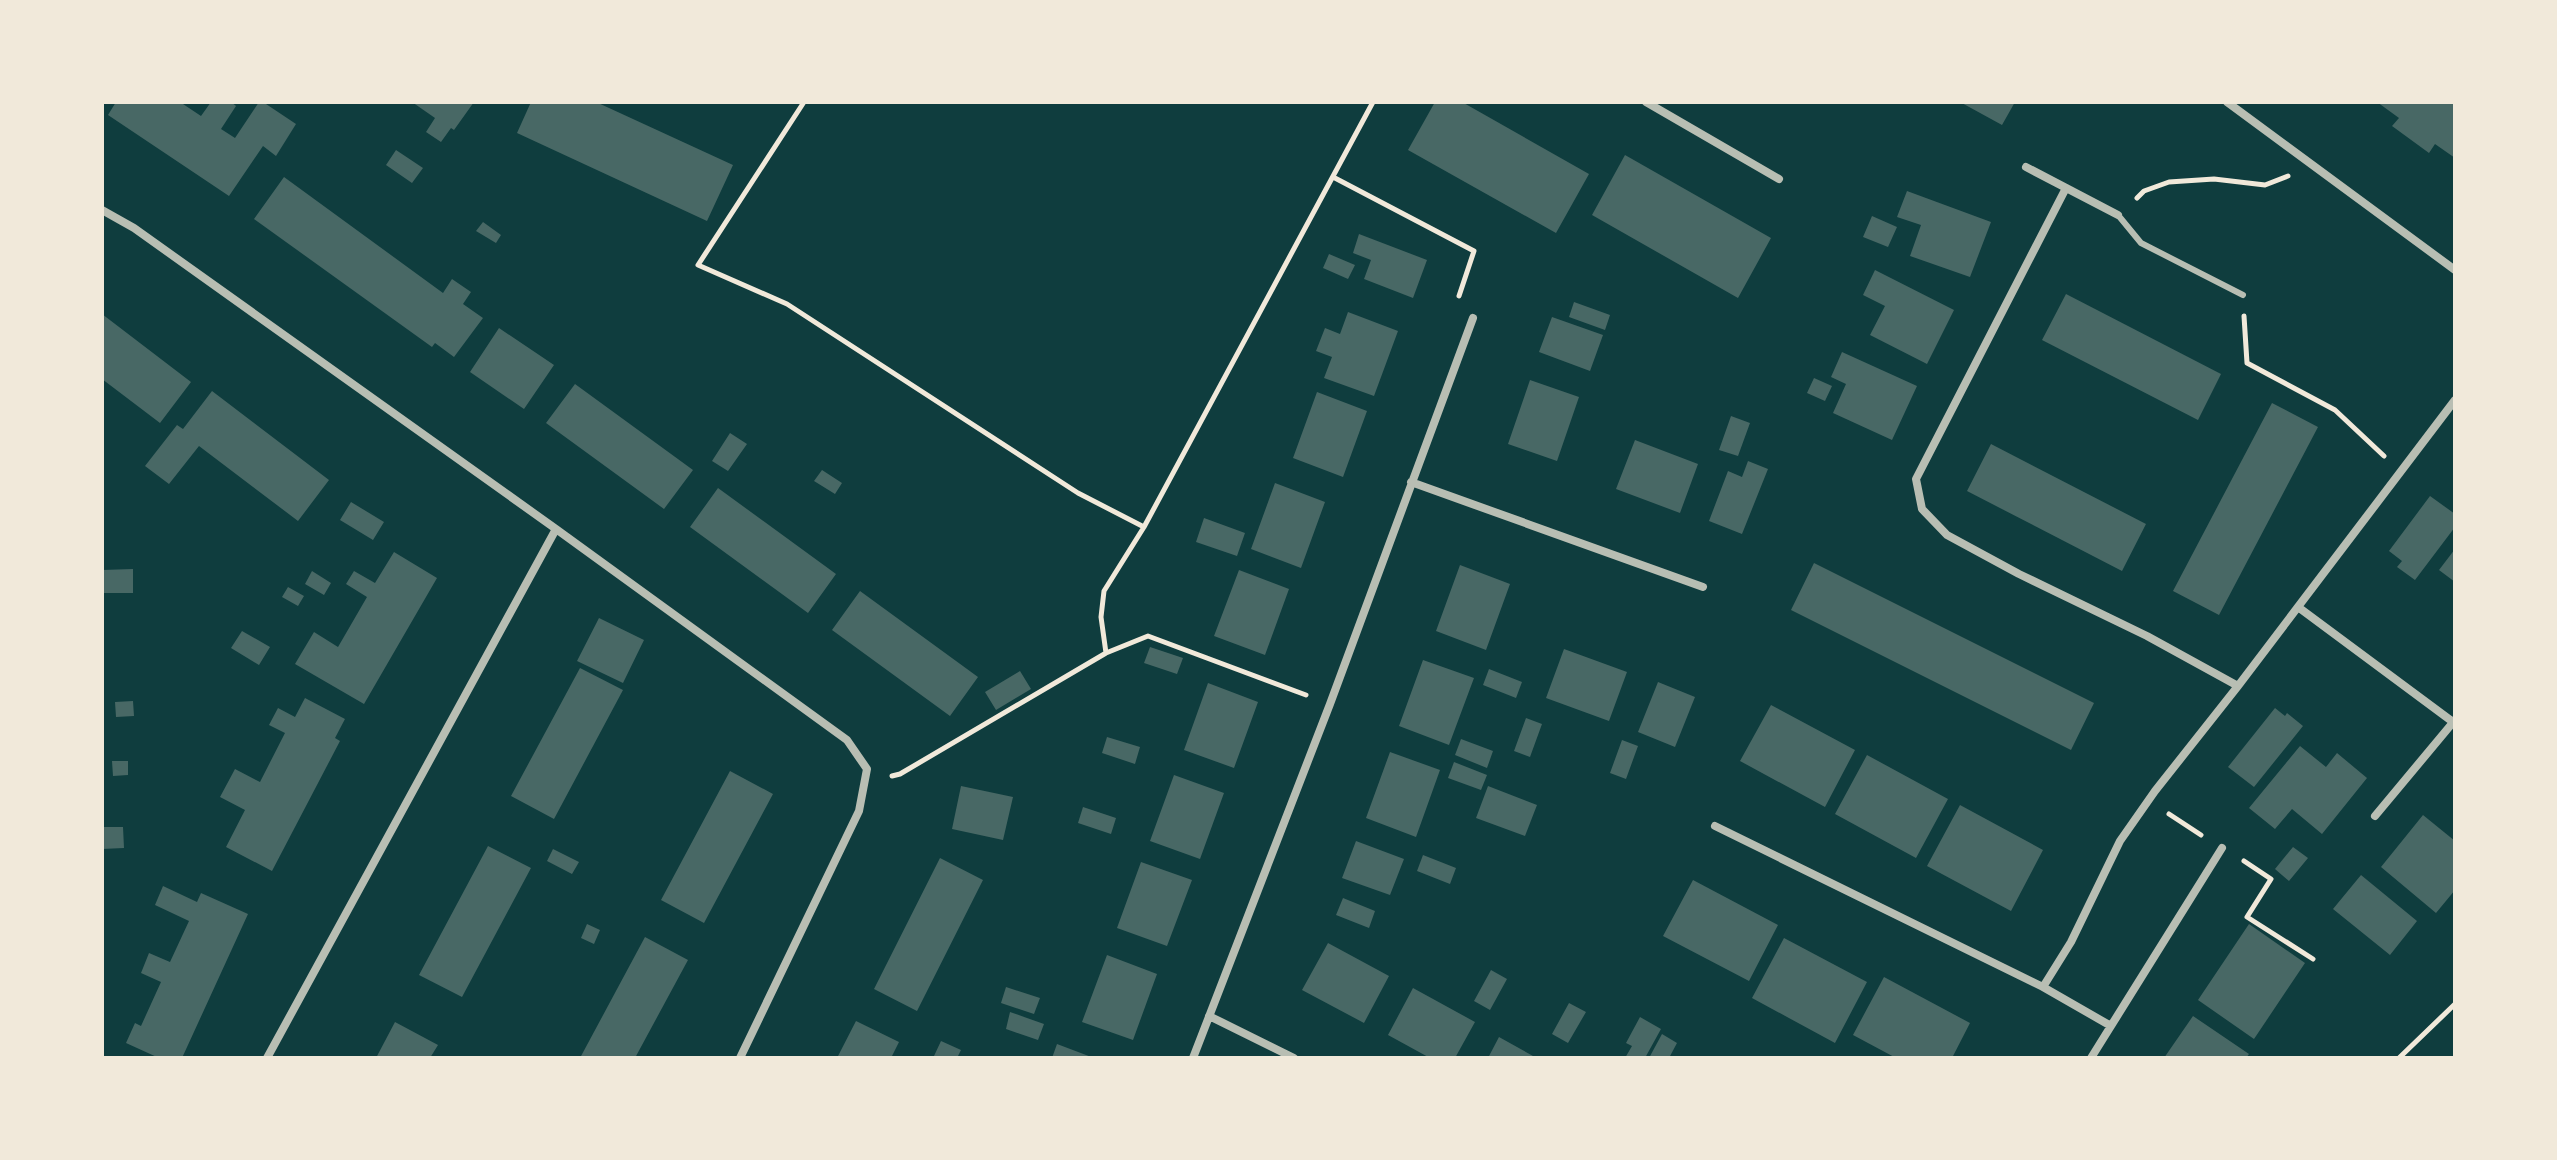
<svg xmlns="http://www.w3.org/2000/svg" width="2557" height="1160" viewBox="0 0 2557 1160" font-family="'Public Sans',sans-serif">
<rect width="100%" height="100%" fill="#0f3d3e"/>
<!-- building -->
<path fill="#486865" d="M116,102h68l-1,2 18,12 10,-14h20l5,4 -15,23 14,9 24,-36h4l33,22 -20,32 -13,-10 -34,50 -121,-81z
M412,102h62l-20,28 -3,-2 -10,14 -15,-10 9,-14z
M531,102h65l137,63 -26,56 -190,-88z
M1435,102h27l127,72 -33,59 -148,-83z
M1960,102h55l-13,23z
M2377,102h78v56l-20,-14 -6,9 -37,-27 7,-8z
M396,150l27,18 -11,15 -26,-18z
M1625,155l146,83 -33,60 -146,-83z
M284,177l159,116 9,-14 19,13 -8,12 20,14 -29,39 -19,-14 -3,4 -178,-128z
M1907,191l84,31 -21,55 -60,-21 11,-31 -24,-8z
M1872,216l25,11 -9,20 -25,-10z
M483,222l18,13 -5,8 -20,-12z
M1359,234l68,26 -14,38 -49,-19 7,-19 -18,-7z
M1329,254l26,11 -7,14 -25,-11z
M1875,270l79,40 -27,54 -57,-29 15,-29 -22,-11z
M2066,294l155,80 -23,46 -156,-80z
M1574,302l36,13 -5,15 -36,-13z
M1348,312l50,19 -24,65 -50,-18 8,-21 -16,-6 9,-23 15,6z
M102,314l89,68 -31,41 -58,-44z
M1552,317l51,18 -13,36 -51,-19z
M499,328l55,37 -30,44 -54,-37z
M1842,352l75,34 -25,54 -59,-27 13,-29 -15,-7z
M1814,378l18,8 -7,15 -18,-8z
M1530,380l49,17 -22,64 -49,-17z
M575,384l118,86 -29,39 -118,-86z
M212,391l117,89 -31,41 -99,-75 -30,38 -24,-18 32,-41 6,4z
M1317,392l50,19 -24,66 -50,-19z
M2272,403l46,24 -99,188 -46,-24z
M1731,416l19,7 -12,33 -19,-6z
M730,433l17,11 -19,27 -16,-10z
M1635,440l63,24 -18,49 -64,-24z
M1991,444l155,80 -24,47 -155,-80z
M1748,461l20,8 -26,65 -33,-13 19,-50 14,6z
M822,470l20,13 -7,11 -21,-13z
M1275,483l50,19 -24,66 -50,-19z
M718,488l118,86 -28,39 -118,-86z
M2430,496l25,18v13l-40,53 -18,-13 5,-6 -13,-10z
M351,502l33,20 -11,18 -33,-20z
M1204,518l41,15 -8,23 -41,-14z
M2455,549v33l-16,-12z
M394,552l43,26 -73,126 -69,-40 19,-32 24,15 29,-50 -21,-13 8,-13 21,12z
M1814,563l280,140 -23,47 -280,-140z
M1460,565l50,19 -24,66 -50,-19z
M133,569v24h-31v-23z
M1239,570l50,19 -24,66 -51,-19z
M312,571l19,12 -7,12 -19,-11z
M288,587l16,9 -6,10 -16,-9z
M860,591l118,86 -28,39 -118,-86z
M599,618l45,22 -21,43 -46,-22z
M242,631l28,16 -11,18 -28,-17z
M1150,647l33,11 -6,16 -33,-11z
M1564,649l63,23 -18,49 -63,-23z
M1423,660l51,18 -25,67 -50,-19z
M580,668l43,22 -69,129 -43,-23z
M1489,669l33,13 -6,16 -33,-13z
M1020,671l11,18 -35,21 -11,-18z
M1658,682l37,15 -20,50 -37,-15z
M1208,683l50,19 -24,66 -50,-18z
M305,698l40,21 -10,19 5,3 -68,130 -46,-24 19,-37 -25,-13 15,-28 25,13 25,-49 -16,-8 9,-17 17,9z
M133,701l1,15 -18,1 -1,-15z
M1771,705l84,45 -30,57 -85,-46z
M2275,708l10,8 2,-3 16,13 -49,61 -26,-20z
M1526,718l16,6 -12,33 -16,-6z
M1107,737l33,10 -5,17 -33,-11z
M1461,739l32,12 -6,17 -32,-13z
M1622,740l16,6 -12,33 -16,-6z
M2300,746l26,21 11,-14 30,25 -45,56 -30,-25 -17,20 -26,-21z
M1390,752l50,18 -24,67 -50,-19z
M1867,755l81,44 -32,59 -81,-44z
M112,761h16v14l-15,1z
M1454,762l33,13 -6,15 -33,-12z
M730,771l43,23 -69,129 -43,-23z
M1174,775l50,18 -24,66 -50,-18z
M961,786l52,11 -10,43 -51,-11z
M1488,786l49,19 -12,31 -49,-18z
M1960,805l83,45 -32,61 -84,-45z
M1083,807l33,11 -5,16 -33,-11z
M2423,815l32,26v49l-19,23 -55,-46z
M102,827h21l1,21 -22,1z
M1356,841l48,18 -14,36 -48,-17z
M488,846l43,22 -69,129 -43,-22z
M2293,847l15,11 -19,23 -14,-12z
M553,849l26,13 -7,12 -25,-13z
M1423,855l33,13 -6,16 -33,-13z
M940,858l43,22 -66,131 -43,-22z
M1141,862l51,18 -25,66 -50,-18z
M2361,875l56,46 -27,34 -57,-46z
M1693,880l85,45 -29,56 -86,-45z
M163,886l34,16 4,-9 47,21 -66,144h-23l-33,-15 9,-20 6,3 20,-44 -20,-9 8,-20 21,9 19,-41 -34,-16z
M1343,898l32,13 -6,17 -33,-13z
M587,924l13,6 -6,14 -13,-6z
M2249,924l56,39 -51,76 -56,-39z
M645,937l43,23 -53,98h-55z
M1784,938l83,44 -32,61 -83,-45z
M1328,943l61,33 -25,47 -62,-33z
M1107,955l50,19 -24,66 -51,-18z
M1491,970l16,9 -17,31 -16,-9z
M1884,977l86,46 -18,35h-56l-43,-23z
M1006,987l34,11 -6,16 -33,-11z
M1413,988l62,34 -20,36h-25l-42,-23z
M1569,1003l17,9 -18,31 -16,-9z
M1010,1012l34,12 -6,16 -32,-11z
M2193,1016l56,38 -3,4h-82z
M1640,1017l21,12 -16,29h-20l7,-12 -6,-3z
M856,1021l43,21 -8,16h-54z
M395,1022l43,23 -8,13h-54z
M1662,1034l15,9 -8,15h-20z
M1499,1037l34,19 -1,2h-44z
M941,1041l20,9 -4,8 -23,-2z
M1057,1044l37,14h-42z"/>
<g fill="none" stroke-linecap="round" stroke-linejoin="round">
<!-- path -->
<path stroke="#f1e9da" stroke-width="5" d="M804,102l-106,163 89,39 291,189 66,34
M1333,177l141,74 -15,45
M2137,198l7,-7 25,-9 45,-3 51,6 23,-9
M2244,316l3,47 88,47 49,46
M1306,695l-158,-59 -42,17 -5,-36 3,-26 40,-64 229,-425
M892,776l8,-2 206,-121
M2169,814l32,21
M2244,861l27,18 -24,38 66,42
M2399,1058l56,-54"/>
<!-- service -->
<path stroke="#b8beb3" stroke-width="6" d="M2118,215l23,28 102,52"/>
<!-- minor -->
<path stroke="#b8beb3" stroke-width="8" d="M1646,102l133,77
M2227,102l228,168
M2026,167l92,48
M2066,188l-150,291 6,30 25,26 72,39 128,62 91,50
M102,210l32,18 422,301 291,211 20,29 -8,42 -119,247
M1411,482l292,105
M2298,607l155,115
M2375,816l80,-96
M1715,826l328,161 68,39
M2043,987l28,-45 49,-101 35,-50 83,-105 217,-286
M1209,1016l85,42
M267,1058l289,-529
M1193,1058l137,-354 143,-386
M2091,1058l131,-210"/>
</g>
<!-- border -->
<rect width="2557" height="1160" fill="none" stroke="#f1e9da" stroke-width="208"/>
</svg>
